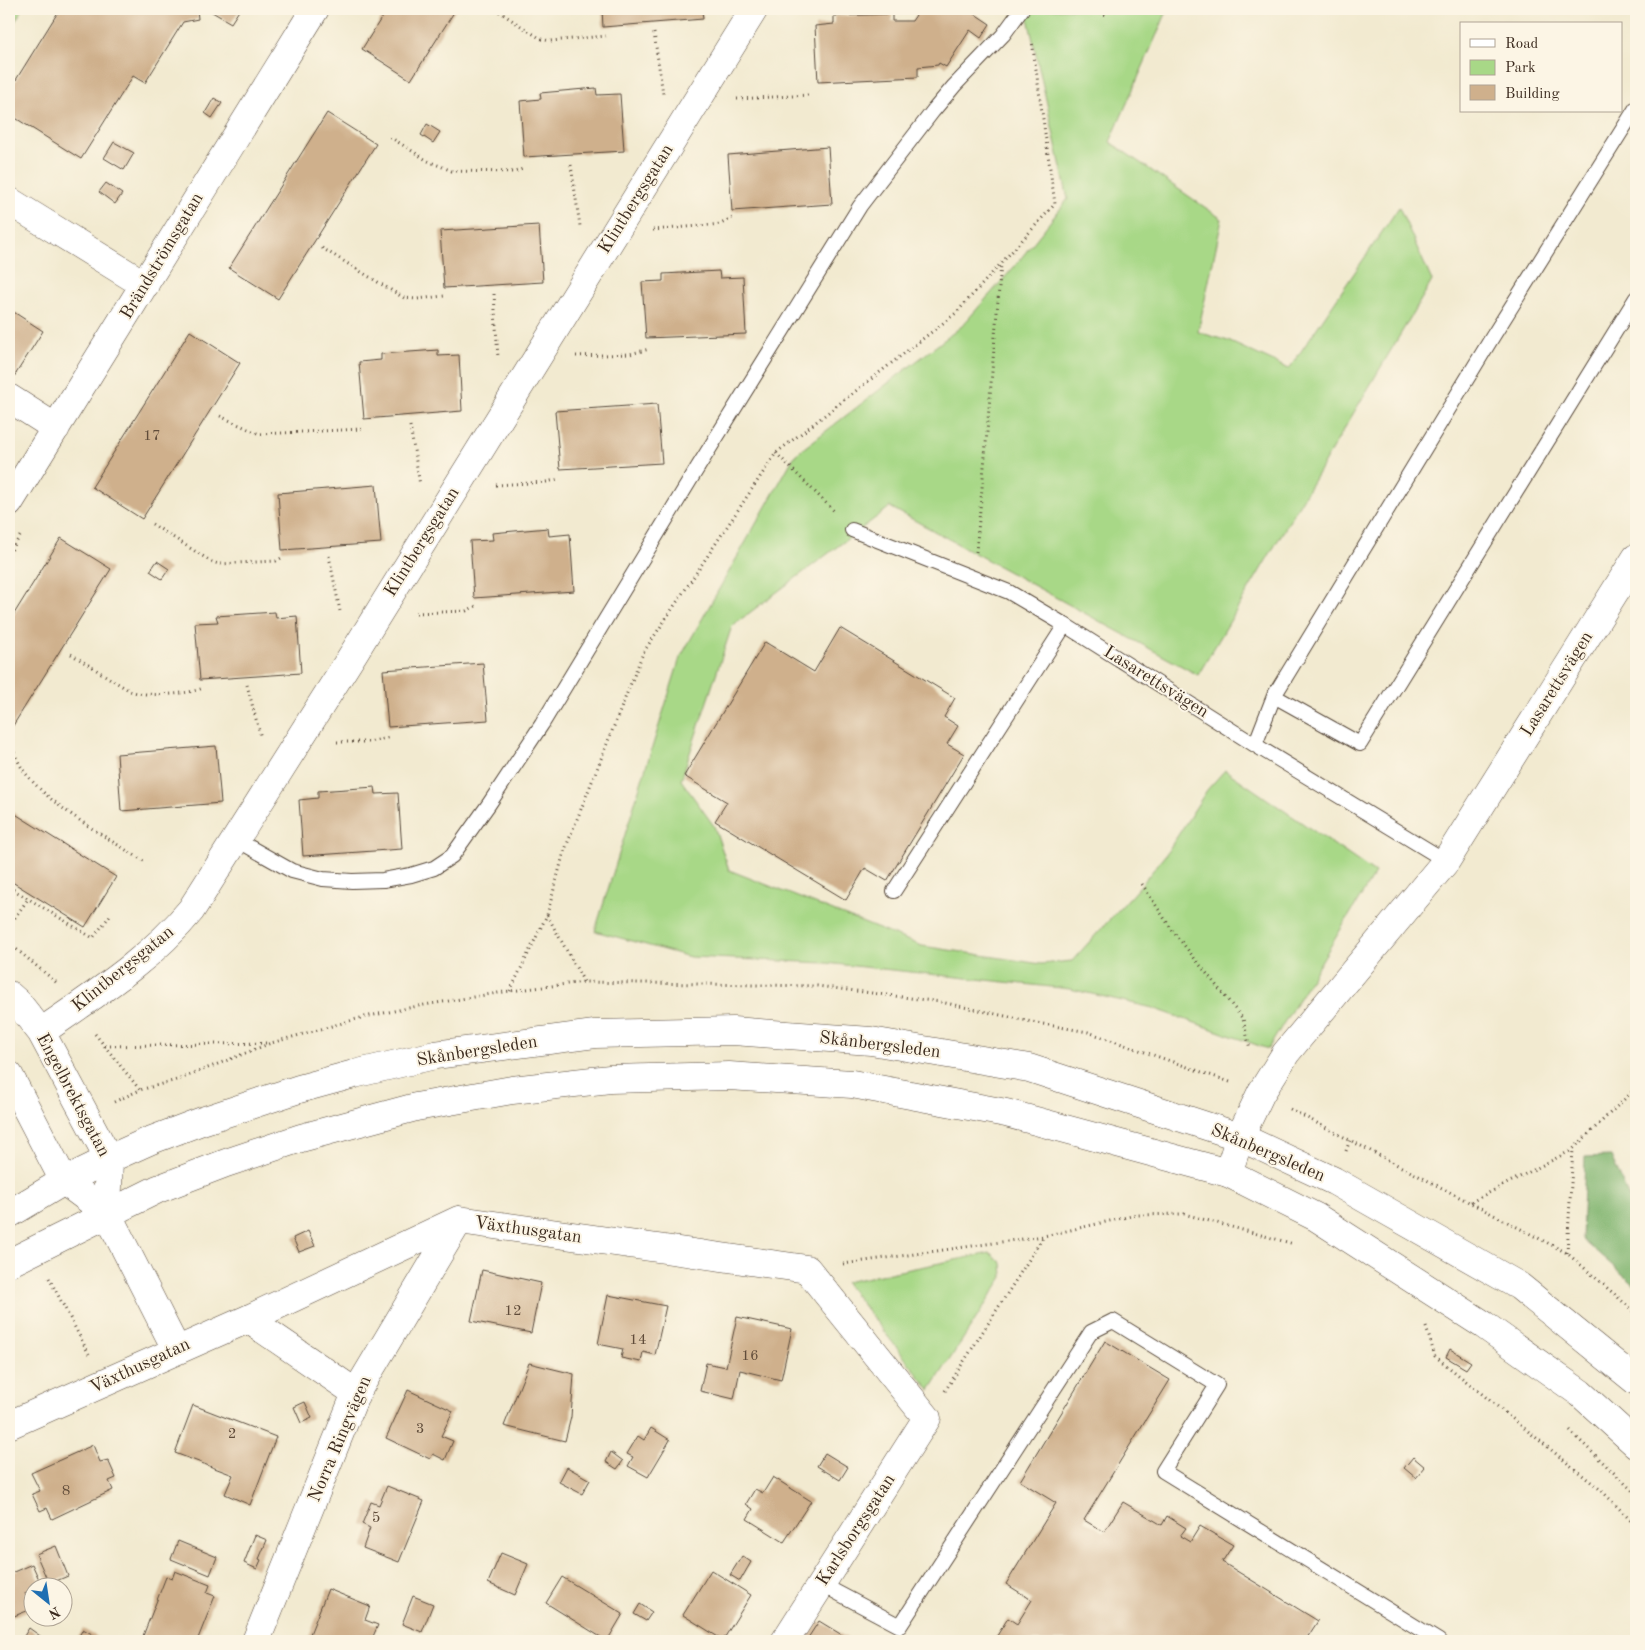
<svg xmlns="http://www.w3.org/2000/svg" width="1645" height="1650" viewBox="0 0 1645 1650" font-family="'Old Standard TT',serif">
<rect width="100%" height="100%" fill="#fcf5e5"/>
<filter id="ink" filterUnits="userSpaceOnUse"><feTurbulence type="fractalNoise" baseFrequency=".02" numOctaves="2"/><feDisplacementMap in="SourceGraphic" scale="10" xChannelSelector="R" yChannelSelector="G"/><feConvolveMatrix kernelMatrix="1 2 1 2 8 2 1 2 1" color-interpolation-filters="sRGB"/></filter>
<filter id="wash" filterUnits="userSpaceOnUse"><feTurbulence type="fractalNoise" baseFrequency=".0096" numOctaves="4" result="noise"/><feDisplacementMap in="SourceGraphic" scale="20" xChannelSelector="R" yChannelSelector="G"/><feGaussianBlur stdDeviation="1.12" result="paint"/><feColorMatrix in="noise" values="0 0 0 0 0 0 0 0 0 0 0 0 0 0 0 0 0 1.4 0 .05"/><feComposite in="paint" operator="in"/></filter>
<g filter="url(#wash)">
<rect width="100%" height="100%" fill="#f2ead0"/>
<!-- green -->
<path fill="#a8d887" stroke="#728152" d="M9,9h14l-14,22z
M1026,9h142l-58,133 112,77 -24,113 30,9 61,28 110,-162 33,74 -234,394 -308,-168 -158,119 -51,154 33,46 15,44 193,76 119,18 31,-3 70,-77 24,-30 41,-64 18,-20 150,103 -107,176 -115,-41 -83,-19 -244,-26 -136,-6 -95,-26 85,-273 115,-203 167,-129 52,-59 54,-68z
M990,1253l12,10 1,14 -73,113 -85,-108z"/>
<!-- forest -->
<path fill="#86b874" stroke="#607149" d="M1611,1156l25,58v72l-54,-47 3,-82z"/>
<g id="blocks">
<!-- building -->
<path fill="#cfb08c" d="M60,9h137l1,10 -15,3 -38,61 -12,-7 -52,83 -72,-45v-23z
M207,9h33l-9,14z
M387,9h69l-45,71 -49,-31z
M602,9h107v1l-7,1 1,8 -100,8z
M920,9h53l-1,3 18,12 -9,14 -11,-8 -24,37 -7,-4 -1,2 -20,2v10l-100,5 -3,-56 19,-2v-8l58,-2v7h20z
M596,88l1,7 23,-1 4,57 -100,6 -4,-56 21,-2 -1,-6z
M214,98l8,5 -10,15 -7,-5z
M327,113l49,31 -98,155 -49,-31z
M427,124l13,8 -7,11 -12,-8z
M114,142l20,11 -10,17 -20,-12z
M828,147l4,57 -100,7 -4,-56z
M106,183l16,11 -7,10 -16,-12z
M539,225l4,57 -99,6 -4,-57z
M719,271l1,7 23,-1 3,57 -100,4 -4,-56 21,-1v-7z
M9,309l34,22 -33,52 -1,-1z
M190,331l50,32 -98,156 -50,-32z
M438,350v6l21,-1 3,56 -98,8 -5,-57 22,-2v-6z
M657,404l5,59 -102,6 -5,-58z
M376,485l5,58 -99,7 -4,-57z
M548,528l1,8 21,-2 4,57 -100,7 -4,-57 23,-1 -1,-7z
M61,538l50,31 -102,163v-110z
M157,561l12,8 -7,10 -12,-8z
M275,612l1,6 21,-2 4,57 -101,7 -5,-57 23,-1 -2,-6z
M840,628l115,70 -11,19 14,9 -11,18 17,10 -77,127 -22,-13 -19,32 -131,-79 12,-19 -43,-26 81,-134 49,30z
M483,663l5,57 -100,7 -5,-57z
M216,746l5,57 -100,8 -4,-57z
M375,787l1,7 22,-1 4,56 -99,7 -4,-56 19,-2v-7z
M9,810l107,67 -31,50 -76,-47z
M308,1231l7,15 -16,6 -6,-14z
M482,1270l59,13 -10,50 -60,-12z
M608,1295l58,11 -11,49 -12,-3 -2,10 -20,-4 2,-9 -25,-5z
M737,1317l55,12 -11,51 -41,-10 -6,29 -34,-8 6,-28 20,4z
M1105,1341l65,39 -86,140 20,12 19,-30 39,23 5,-9 19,12 -6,8 10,6 10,-16 33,19 -11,17 96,59 -13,20h-306l-4,-2 13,-21 9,6 15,-24 -26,-16 50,-81 -36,-22z
M1450,1349l21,13 -5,7 -20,-12z
M529,1363l45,11 -3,43 -6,24 -61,-15z
M408,1390l45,21 -12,25 12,5 -8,19 -12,-6 -3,5 -44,-21z
M305,1402l7,16 -11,5 -7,-16z
M193,1405l83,32 -26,68 -25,-11 8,-19 -58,-22z
M651,1428l19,12 -22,37 -20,-11 5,-9 -6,-3 11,-18 6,4z
M93,1445l7,17 8,-2 8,18 -7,3 4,9 -61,29 -5,-11 -7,3 -8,-17 8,-3 -9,-18z
M611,1452l12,9 -6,8 -11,-7z
M825,1453l23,14 -8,13 -23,-14z
M1413,1457l12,10 -9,11 -12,-10z
M567,1467l23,13 -8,14 -23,-12z
M773,1477l38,24 -27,41 -37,-23 6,-10 -7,-5 9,-15 8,4z
M387,1486l37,15 -25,61 -36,-14 7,-20 -8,-4 9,-22 8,3z
M255,1535l12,5 -8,19 2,1 -4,9 -13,-6z
M178,1541l39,16 -7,18 -39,-16z
M56,1546l12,30 -19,8 -13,-30z
M501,1553l27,11 -13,31 -27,-12z
M742,1556l9,6 -11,19 -10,-6z
M32,1564l10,22 -10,2v2l-7,3 7,16 -23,9v-44z
M711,1570l40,25 -28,45 -40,-25z
M175,1571l35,14 -3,8 8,3 -18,45h-56l25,-64 6,2z
M562,1577l61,37 -16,27 -61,-38z
M328,1589l42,17 -5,14 13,5 -7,16h-57l-6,-2z
M413,1596l20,8 -11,28 -20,-8z
M640,1604l12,8 -6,9 -12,-7z
M819,1621l23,14 10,6h-46z
M29,1628l14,10 3,3h-25z
M83,1629l16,9 -2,3h-21z"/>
</g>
</g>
<g filter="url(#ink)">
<use href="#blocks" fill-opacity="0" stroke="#564739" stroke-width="1"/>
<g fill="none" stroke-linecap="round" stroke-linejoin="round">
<!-- lane casing -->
<g stroke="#564739" stroke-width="16">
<path id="lane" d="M852,530l157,62 56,33 190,120 191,116
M1274,696l86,48 276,-446
M1255,745l19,-49 219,-360 143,-228
M237,840l55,31 31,8 29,2 31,-1 28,-5 23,-7 18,-12 37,-52 53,-80 156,-257 162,-261 73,-95 21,-25 49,-51 19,-26
M894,891l171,-266
M821,1584l79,42 191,-294 22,-11 104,64 -54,86 276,170"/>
</g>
<!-- street casing -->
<g stroke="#564739" stroke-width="29">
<path id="street" d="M9,201l136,84
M9,398l47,30
M9,503l306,-494
M9,995l9,8 23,29 68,127 -2,54
M41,1032c53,-37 109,-72 150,-122l159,-251 404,-650
M9,1075l55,106 43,32 69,136
M1228,1173l12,-36 21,-44 25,-40 160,-192 190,-303
M248,1319l108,74
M9,1425l239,-106 211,-99 348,49 120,149 -142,223
M256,1641l100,-248 103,-173"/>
</g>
<!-- secondary casing -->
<g stroke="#564739" stroke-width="29">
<path id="secondary" d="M9,1214l55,-33 45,-22 40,-18 53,-20 97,-32 55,-15 81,-19 160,-21 138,-3 138,10 158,27 211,69 94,44 185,105 117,95
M9,1263l149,-74 68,-26 75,-25 115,-31 96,-17 98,-11 119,-3 123,8 154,29 222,60 88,44 168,108 96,68 56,51"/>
</g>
<!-- path -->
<path stroke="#564739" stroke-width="3" stroke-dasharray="1 4" stroke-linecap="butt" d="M495,9l46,30 9,2 56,-5
M1085,9l22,6
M654,33l9,61
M737,99l72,-4
M390,137l38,24 24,10 63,1 10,-4
M571,165l9,61
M653,230l68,-6 11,-6
M322,248l82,50 13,1 27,-3
M494,294l4,64
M576,356l54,-2 19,-5
M220,416l39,18 104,-5
M410,426l10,59
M776,453l60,60
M496,485l50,-3 14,-3
M152,524l60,38 7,2 57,-3 7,-4
M976,552l9,-96 16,-192
M9,554l13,-21
M329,556l11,55
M416,613l50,-2 10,-5
M71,654l59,37c17,6 56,4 73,-3
M247,685l14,53
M337,742h32l22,-5
M12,748c3,6 6,14 10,20 22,35 88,71 123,94
M1142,884l30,46 71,89 7,30
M9,887l84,51 19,-25
M547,915l37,67
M9,926l19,-27
M9,943l48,40
M510,991l37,-76 17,-63 79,-199 133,-200 180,-140 99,-109 -23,-163
M95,1034l45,56
M105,1046l162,-3
M114,1102l26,-12 40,-11 91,-36 93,-26 54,-11 92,-15 74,-9 233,4 124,16 96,21 51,9 142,50
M1290,1109l277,144 69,60
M1346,1151l4,-11
M1471,1202l101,-52
M1567,1253l6,-104 63,-61
M843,1264l201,-28 92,-21 48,-1 110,30
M49,1278l40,76
M1426,1327l9,29 167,135 34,35
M945,1391l99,-155
M1570,1431l66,63"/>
<!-- lane -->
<use href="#lane" stroke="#fff" stroke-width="14"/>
<!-- street -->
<use href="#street" stroke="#fff" stroke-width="28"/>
<!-- secondary -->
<use href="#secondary" stroke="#fff" stroke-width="28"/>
</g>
</g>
<g text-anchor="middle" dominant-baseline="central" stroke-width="4" stroke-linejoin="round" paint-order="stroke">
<!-- number labels -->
<g font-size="15" fill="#604c3a">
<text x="152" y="436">17</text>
<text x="513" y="1311">12</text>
<text x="638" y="1340">14</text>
<text x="750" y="1356">16</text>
<text x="420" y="1429">3</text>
<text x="232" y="1434">2</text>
<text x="66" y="1491">8</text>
<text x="376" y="1518">5</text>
</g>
<!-- street labels -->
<g font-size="18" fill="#3b2a1e" stroke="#fcf5e5">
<text transform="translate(636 199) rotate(-58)">Klintbergsgatan</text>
<text transform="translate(162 256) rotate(-59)">Brändströmsgatan</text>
<text transform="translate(422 542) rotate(-58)">Klintbergsgatan</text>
<text transform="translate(1156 682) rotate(32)">Lasarettsvägen</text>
<text transform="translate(1557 684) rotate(-58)">Lasarettsvägen</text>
<text transform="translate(123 969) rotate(-39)">Klintbergsgatan</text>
<text transform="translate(880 1045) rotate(7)">Skånbergsleden</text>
<text transform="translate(477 1051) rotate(-9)">Skånbergsleden</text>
<text transform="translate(73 1095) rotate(62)">Engelbrektsgatan</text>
<text transform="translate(1268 1153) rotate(23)">Skånbergsleden</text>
<text transform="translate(528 1230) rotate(8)">Växthusgatan</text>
<text transform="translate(140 1366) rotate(-25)">Växthusgatan</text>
<text transform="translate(340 1439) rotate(-67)">Norra Ringvägen</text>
<text transform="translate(856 1530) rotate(-57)">Karlsborgsgatan</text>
</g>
</g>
<!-- margin -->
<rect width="1645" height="1650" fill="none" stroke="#fcf5e5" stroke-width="30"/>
<!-- legend -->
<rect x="1460" y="22" width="162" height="90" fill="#fcf5e5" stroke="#afa495"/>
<rect x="1470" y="39" width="25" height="8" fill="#ffffff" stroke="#afa495"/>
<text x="1505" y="48" font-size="15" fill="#3b2a1e">Road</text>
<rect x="1470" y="60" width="25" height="15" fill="#a8d887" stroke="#afa495"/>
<text x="1505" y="72" font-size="15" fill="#3b2a1e">Park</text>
<rect x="1470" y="85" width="25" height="15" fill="#cfb08c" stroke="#afa495"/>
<text x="1505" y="98" font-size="15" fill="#3b2a1e">Building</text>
<!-- north arrow -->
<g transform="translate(48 1602) rotate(150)"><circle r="24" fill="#fcf5e5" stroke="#afa495"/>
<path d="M0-4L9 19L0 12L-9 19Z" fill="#1f6fb2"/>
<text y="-8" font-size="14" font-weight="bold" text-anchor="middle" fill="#3b2a1e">N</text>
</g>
</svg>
